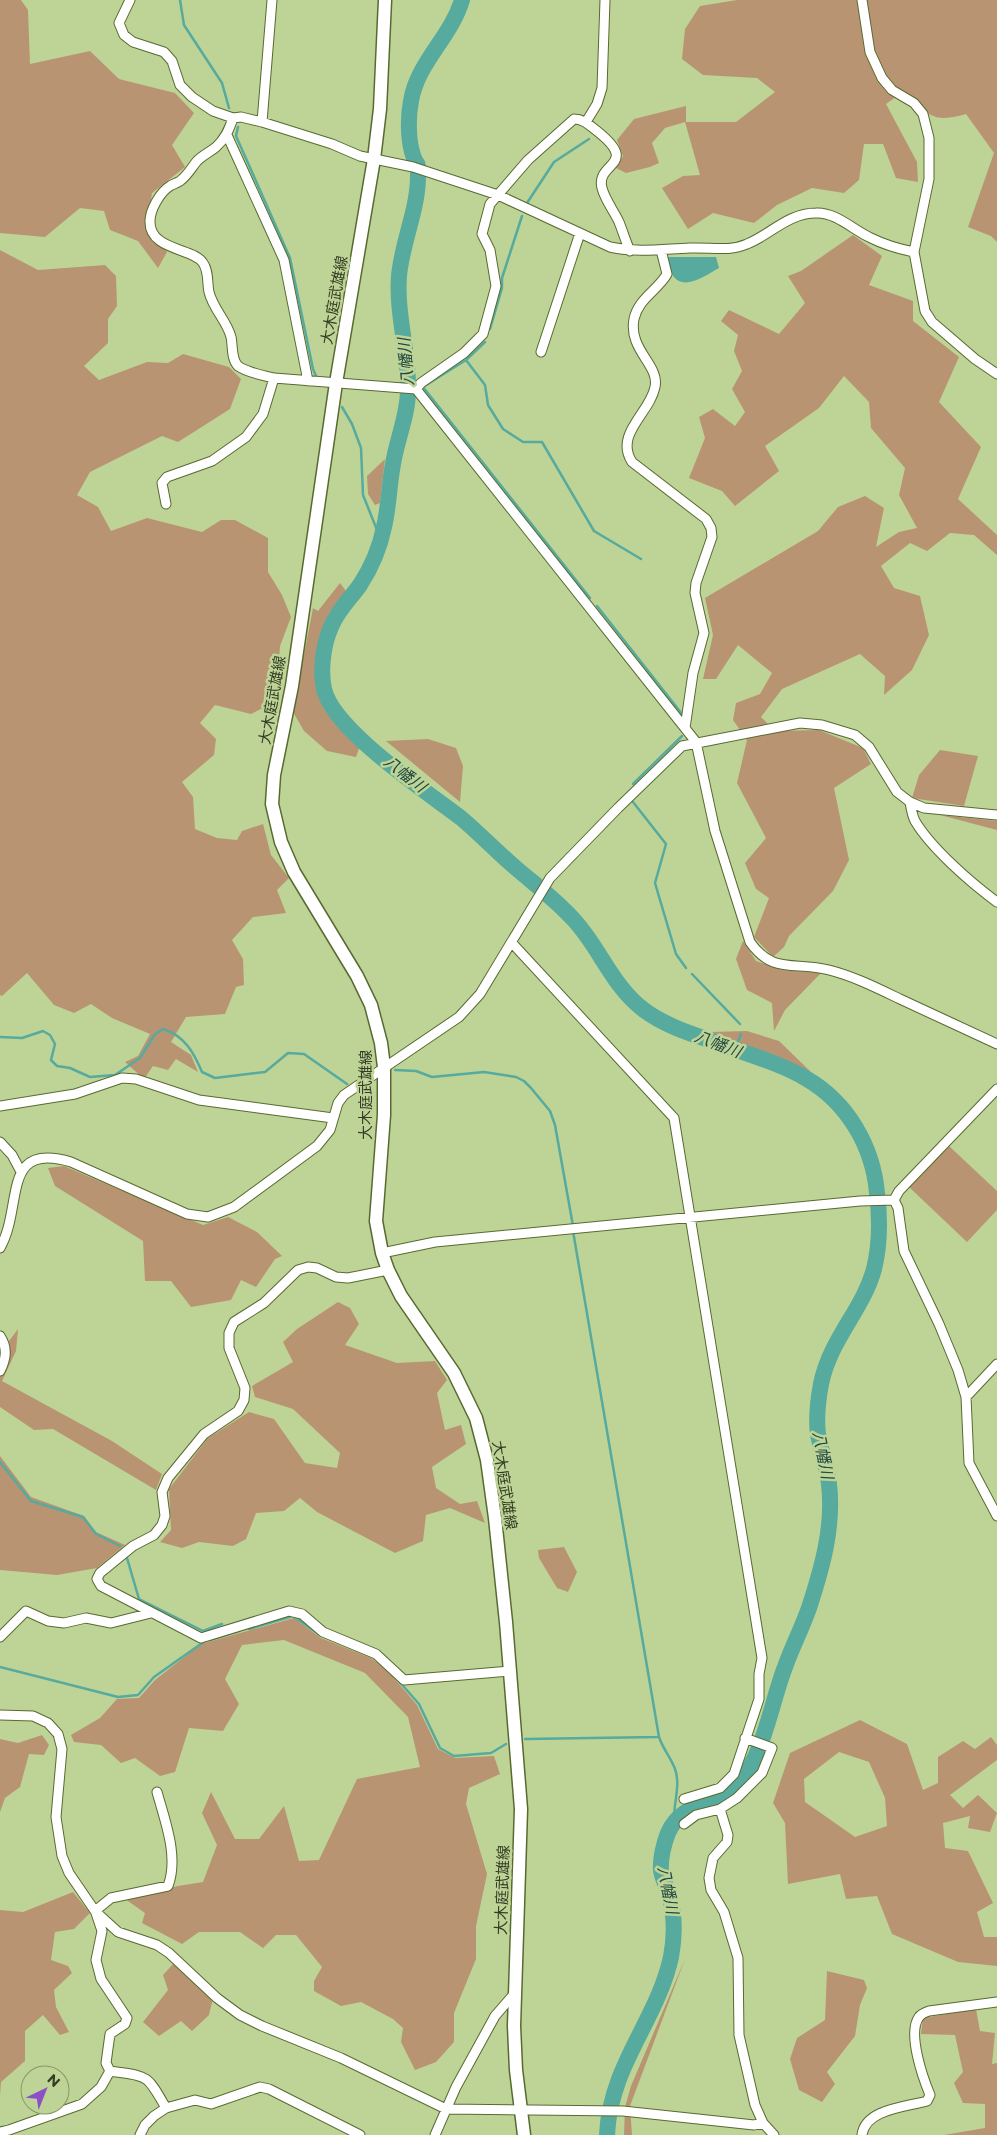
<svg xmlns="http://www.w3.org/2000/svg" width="997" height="2135" viewBox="0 0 997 2135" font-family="Montserrat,'Noto Sans JP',sans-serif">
<rect width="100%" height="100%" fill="#bed496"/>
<!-- green -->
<path fill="#b99472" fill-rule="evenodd" d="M0,0h21l7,10 2,54 60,-13 29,28 56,14 19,20 -22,32 13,22 -33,26 -5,34 20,25 -9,16 -20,-27 -28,-11 -6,-19 -24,-3 -35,29 -45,-4z
M737,0h260v242l-6,-6 -23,-9 26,-74 -28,-39c-36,10 -36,0 -63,-22l-17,12 31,58 1,20 -22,-4 -13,-34h-19l-5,36 -15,13 -32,-5 -35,17 -23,18 -41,-10 -25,16 -26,-41 21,-12 17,-1 -15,-53 -20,6 -13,15 7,20 -9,4 -24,6 -10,-5 7,-12 -6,-16 17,-21 52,-13v16h50l39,-30 -18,-14 -54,-3 -21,-16 3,-30 15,-23z
M853,235l29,21 -13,29 44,16v20l46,36 -20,45 42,45 -23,52 39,36v20l-23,-20 -24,-2 -23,18 -17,-8 -29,23 13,22 26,8 9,39 -17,35 -28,25 1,-19 -25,-22 -78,35 -21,28 14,14 44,-1 44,18 8,16 -37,24 15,72 -16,31 -44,45 -5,11 -11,10 -19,-20 15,-39 -13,-9 -11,-26 21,-25 -29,-55 10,-43 -14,-20 3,-17 24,-9 12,-21 -34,-28 -22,34h-13l10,-44 -8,-37 113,-67 20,-24 27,-11 19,12 -8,39 23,-15 18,-4 -18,-33 6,-27 -34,-40 -2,-26 -25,-26 -25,32 -54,38 14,25 -44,35 -13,-15 -33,-13 16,-40 -6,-21 14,-8 22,17 10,-14 -13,-23 10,-18 -8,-20 4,-16 -17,-14 8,-11 50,24 26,-31 -17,-27 13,-5z
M0,250l38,20 67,-5 11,11 1,30 -9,13v24l-24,23 15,14 48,-18 21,1 15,-9 46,13 12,12 -11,30 -52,33 -16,-6 -72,36 -13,23 21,12 13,24 36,-13 55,14 19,-12h14l33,18v34l14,23 9,22 -11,29 -4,55 -25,13 -36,-9 -15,18 16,16 -2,16 -32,27 11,15 2,32 22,9 20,2 5,-9 21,-7 8,31 18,23 -12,12 9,23 -33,4 -21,23 11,19 1,26 -8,2 -11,27 -39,3 -15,25 20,13 7,17 -22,-13 -8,11 -15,-4 -9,13 -19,-17 13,-6 12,-22 -38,-16 -21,-14 -17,9 -20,-8 -27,-32 -25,23 -2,-1z
M385,459l-5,44 -5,2 -7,-11 -1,-18z
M340,583l6,8 -17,22 -8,20 -5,55 8,21 13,17 23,20 -4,11 -29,-6 -23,-20 -11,-19 20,-104 5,3z
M428,739l28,9 7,18 -3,36 -74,-61z
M940,750l38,6 -14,50 -52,-8 7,-23z
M940,815l57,6v9z
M743,941l13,20 26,9 39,3 -36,37 -11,21 -2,-28 -25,-13 -11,-31z
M747,1031l32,10 32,31 -101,-40z
M949,1146l48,45v19l-30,32 -58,-55z
M64,1166l139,59 25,-8 29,15 25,24 -7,3 -19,28 -15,-7 -10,20 -40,7 -20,-26h-26l-2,-40 -88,-55 -7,-18z
M338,1302l12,6 9,16 -14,21 52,18 38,-2 12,19 -10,13 8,37 16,-5 5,19 -34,23 4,21 24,16 17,-3 8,22 -35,-15 -24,7 -3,26 -28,12 -78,-41 -17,-14 -16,13 -28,2 -10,26 -13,7 -34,-4 -17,6 -22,-6 11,-12 -2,-41 39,-51 41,-26 25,7 31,44 32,5 3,-15 -47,-44 -38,-12 -3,-11 41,-24 -10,-20 14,-13z
M18,1329l-2,22 -14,30 110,60 50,33 -6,16 -103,-61 -19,1 -34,-23v-54z
M0,1456l31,41 53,19 12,16 29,13 -28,23 -40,7 -57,-5z
M564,1547l13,25 -9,20 -11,-4 -18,-30 -1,-8z
M294,1618l27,20 50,20 17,13 29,34 21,44 17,9 39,-2 6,18 -31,14 -3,16 21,70 -11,52v33l-22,54v29l-18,20 -21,8 -14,-28 2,-14 -10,-9 -32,-17 -20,4 -27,-15v-10l8,-14 -26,-32h-20l-13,13 -23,-16h-41l-17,12 -40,-21 3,-10 -20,-14 53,-13 25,-4 14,-37 -15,-32 9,-21 24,47h24l25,-33 15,55 20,-1 38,-81 63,-12 -12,-50 -43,-44 -81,-33 -42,5 -17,34 14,25 -16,27 -34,-3 -14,44 -15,4 -25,-18 -14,5 -20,-18 -27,-3 -3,-7 29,-17 17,-19 22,-1 16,-18 46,-36z
M860,1720l47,24 16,46 15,-7v-26l25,-16 12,8 16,-12 6,8v15l-47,35 13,13 15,-13 19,18 -7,19 -22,-4 2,-12 -27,7 2,25 23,3 25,52 -16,9 7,25h13v29l-39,-4 -66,-28 -15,-38 -31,3 -6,-25 -52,10 -3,-61 -12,-20 17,-50zM839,1752l30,10 16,36 2,28 -32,11 -50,-35 -1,-23z
M42,1735l7,10 -5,10 -15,-1 -9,33 -15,11 -5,14v-73l18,4z
M73,1892l17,21 -16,16 -19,3 -4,28 17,6 4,7 -18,17 2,17 13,25 -9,3 -17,-20 -18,16v30l-24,21 -1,14v-186l23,2z
M685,1959l-55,147 2,29h-8l1,-28 6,-21z
M174,1963l39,35 -4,17 -17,16 -11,-10 -22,15 -16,-14 25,-32 -5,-15z
M827,1971l37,9 3,8 -7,17 -5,31 -28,36 8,12 -13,18 -23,-12 -9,-31 7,-21 28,-18z
M976,2009l4,22 15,2 -3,31 5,-1v72h-53l41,-7v-24l-22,-1 -9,-20 9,-11 -8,-37 -34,-1 2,-16z"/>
<!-- water -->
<path fill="#56aa9e" d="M667,257h49l3,11c-11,6 -34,23 -45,9 -4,-5 -5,-14 -7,-20z"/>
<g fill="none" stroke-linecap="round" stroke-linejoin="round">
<!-- stream -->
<path stroke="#56aa9e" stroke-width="2.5" d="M180,0l4,25 38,58 7,25
M238,127l-2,9 54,122 23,111 3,7
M527,203l27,-41 35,-23
M490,329l12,-41v-10l20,-62
M485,342l-19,18 -43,27 167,211
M466,360l19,25 3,20 15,24 20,13h19l52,89 47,28
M342,407l10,17 9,24 2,47 18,45
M597,606l85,108
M633,784l49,-48
M633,802l33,42 -11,39 21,71 10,14
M692,974l48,50
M0,1037l22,1 21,-7 7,4 5,9 -4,16 6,6 13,2 20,9 25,-2 25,-17 15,-24 8,-5c22,7 31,24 39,43l13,6 50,-6 23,-19 16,1 43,30
M735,1050l6,-16
M395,1070l21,1 16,6 52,-5 32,5 8,4 7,7 19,23 5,14 18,101
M573,1231l86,506c4,12 12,21 16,32 6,16 -2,36 -1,53
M0,1462l31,39 52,16 13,17 24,12
M127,1558l12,41 64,32 19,-7
M249,1629l44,-13 27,19
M210,1640l29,-9
M0,1667l118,30 20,-2 16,-18 51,-36
M397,1679l22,25 21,44 14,8 37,-3 15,-9
M525,1739l133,-2"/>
<!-- river -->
<path stroke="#56aa9e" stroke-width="16" d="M462,0c-11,37 -45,63 -51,101 -3,15 -3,36 1,51 6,20 6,3 6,24 0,34 -16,66 -19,100 -3,38 10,76 9,114 0,25 -11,49 -15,74 -4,21 -4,42 -9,63 -4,20 -13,41 -24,58 -10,14 -23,26 -29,42 -8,18 -11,43 -7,62 9,41 102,102 137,129 19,16 37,35 56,51 20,17 40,32 57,51 26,28 38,66 70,90 20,15 45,23 68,31 31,12 66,21 95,38 41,24 66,68 70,114 3,25 3,52 -3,76 -11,41 -44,70 -53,115 -3,16 -5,34 -3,50 3,17 9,33 11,50 5,43 -7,84 -20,124 -7,20 -17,39 -24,59 -14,36 -21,88 -47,117 -21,24 -55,15 -70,49 -4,10 -8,26 -7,37 1,9 6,16 8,24 6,21 6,42 2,63 -14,64 -61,108 -64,178"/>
<!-- minor casing -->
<g stroke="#586a30" stroke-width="11">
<path id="minor" d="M130,0l-11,23 5,12 9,7 31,10 8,9 8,24 12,12 21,14 20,7 8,-1 21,5 70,22 28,12 53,11 85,28 112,52c28,6 53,2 80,1 20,-1 39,4 57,-4 23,-9 41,-31 69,-31 20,-1 37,17 55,25 14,7 28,11 43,14
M862,0l8,52 12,26 10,12 22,13 9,11 6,24v41l-15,73 11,59 7,11 43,37 22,15
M233,118c-4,12 -8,21 -17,29 -6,5 -13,8 -19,14 -5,6 -10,15 -17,20 -3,2 -7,3 -10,5 -10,6 -20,24 -20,35 -1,30 45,27 53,42 6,8 4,20 6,29 4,17 18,29 22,45 2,9 0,22 7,29 10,7 24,9 36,12l142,11 280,353 19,89 35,111c23,33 45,19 79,28 24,6 48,18 71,29 32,15 65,30 97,45
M262,122l10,-122
M586,122l11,-18 5,-16 3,-88
M227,135l57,125 24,121
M661,250l6,24c-9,16 -29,25 -33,45 -6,31 26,46 21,68 -5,26 -41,47 -23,75l74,57 5,9 1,9 -16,46 -1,10 9,40 -11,40 -8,55
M541,352l39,-119
M416,389l5,-6 43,-30 19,-19 13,-48 -6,-36 -8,-16 8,-30 38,-44 46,-41c10,0 16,7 23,12 44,35 -2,31 5,57 3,12 12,23 17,34 4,10 7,20 11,29
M166,504l-4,-21 5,-6 45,-16 34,-24 17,-23 11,-36
M910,802c1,6 2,13 5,19 16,27 56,62 82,81
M512,943l162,175 88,540 -3,16v25l-25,75 -14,14 -36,11
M0,1106l75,-12 47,-16 14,1 63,21 134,18
M0,1142l12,13 8,15
M894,1200l4,8 6,43 35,73 19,46 8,27 3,66 28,53
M894,1200l5,-9 98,-102
M0,1248c24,-42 0,-107 71,-86l116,52 21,3 26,-10 83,-61 13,-16 8,-27 6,-8 115,-78 21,-23 70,-116 68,-70 64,-62 118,-23 22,2 33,10 14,12 28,45 13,10 14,6 73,7
M382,1253l53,-11 425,-41 34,-1
M388,1270l-40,8 -12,-1 -19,-9 -9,-1 -10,3 -34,33 -30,19 -5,11v15l16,40 -1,12 -6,11 -34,23 -36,44 -6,14 3,24 -3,9 -8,10 -21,11 -33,27 -3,6 4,7 100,52 88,-27 13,3 21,18 53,22 28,26 107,-9
M0,1336c8,12 6,23 0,35
M966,1397l31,-33
M0,1637l26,-26 22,10 16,2 22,-5 25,5 40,-10
M0,1715l33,1 15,7 10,11 4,15 -6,68 6,39 7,17 26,38 23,21 39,13 12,8 48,45 23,17 22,11 79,32 105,51 177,2 131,14 9,-2
M720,1809l8,26 -1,7 -14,16 -4,20 2,12 13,22 14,46 1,77 16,70 8,18 11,12
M684,1824l12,-9 24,-6 17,-11 25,-25 10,-25 -27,-10
M95,1911l16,-13 57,-12c11,-29 -3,-65 -11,-94
M96,1913l6,18 -6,29 5,19 26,39 -2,6 -15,10 -4,29 4,8
M110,2071c39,6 36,2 56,37
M0,2132l9,-2 73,-26 19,-17 9,-16
M140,2135l5,-10 9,-9 12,-8 29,-8 16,4 49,-17 9,2 91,46
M435,2135l21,-48 39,-71 19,-22
M862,2135c3,-26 44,-28 65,-34l3,-6c-7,-17 -23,-62 -11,-78 2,-3 7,-5 10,-6l68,-9"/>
</g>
<!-- secondary casing -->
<g stroke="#586a30" stroke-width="15">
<path id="secondary" d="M385,0l-5,109 -6,50 -38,224 -44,303 -18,89 -2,29 9,38 13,30 63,104 14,29 10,38 3,24v48l-8,106 6,32 6,17 13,26 53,77 22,45 11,42 8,58 11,104 15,187 -7,217 2,44 8,65"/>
</g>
<!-- minor -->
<use href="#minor" stroke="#fff" stroke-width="9"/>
<!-- secondary -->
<use href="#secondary" stroke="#fff" stroke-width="12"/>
</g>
<g text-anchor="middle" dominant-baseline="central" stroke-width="5" stroke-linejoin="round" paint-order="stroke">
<!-- street labels -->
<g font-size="15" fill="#343d24" stroke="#bed496">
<text transform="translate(334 300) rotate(-80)">大木庭武雄線</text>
<text transform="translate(272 700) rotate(-80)">大木庭武雄線</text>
<text transform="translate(365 1095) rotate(-90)">大木庭武雄線</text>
<text transform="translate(505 1485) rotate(81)">大木庭武雄線</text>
<text transform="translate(502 1890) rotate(-88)">大木庭武雄線</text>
</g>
<!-- water labels -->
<g font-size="16" font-style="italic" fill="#204742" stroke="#bed496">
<text transform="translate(406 362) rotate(-95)">八幡川</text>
<text transform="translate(405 774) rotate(38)">八幡川</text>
<text transform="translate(718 1044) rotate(21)">八幡川</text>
<text transform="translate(823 1455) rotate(79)">八幡川</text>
<text transform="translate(668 1890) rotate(79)">八幡川</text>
</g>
</g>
<!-- north arrow -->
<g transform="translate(45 2090) rotate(43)"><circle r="24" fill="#bed496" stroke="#879868"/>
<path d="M0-4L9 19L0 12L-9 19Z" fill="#8b50c7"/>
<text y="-8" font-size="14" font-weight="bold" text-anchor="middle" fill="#343d24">N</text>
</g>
</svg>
